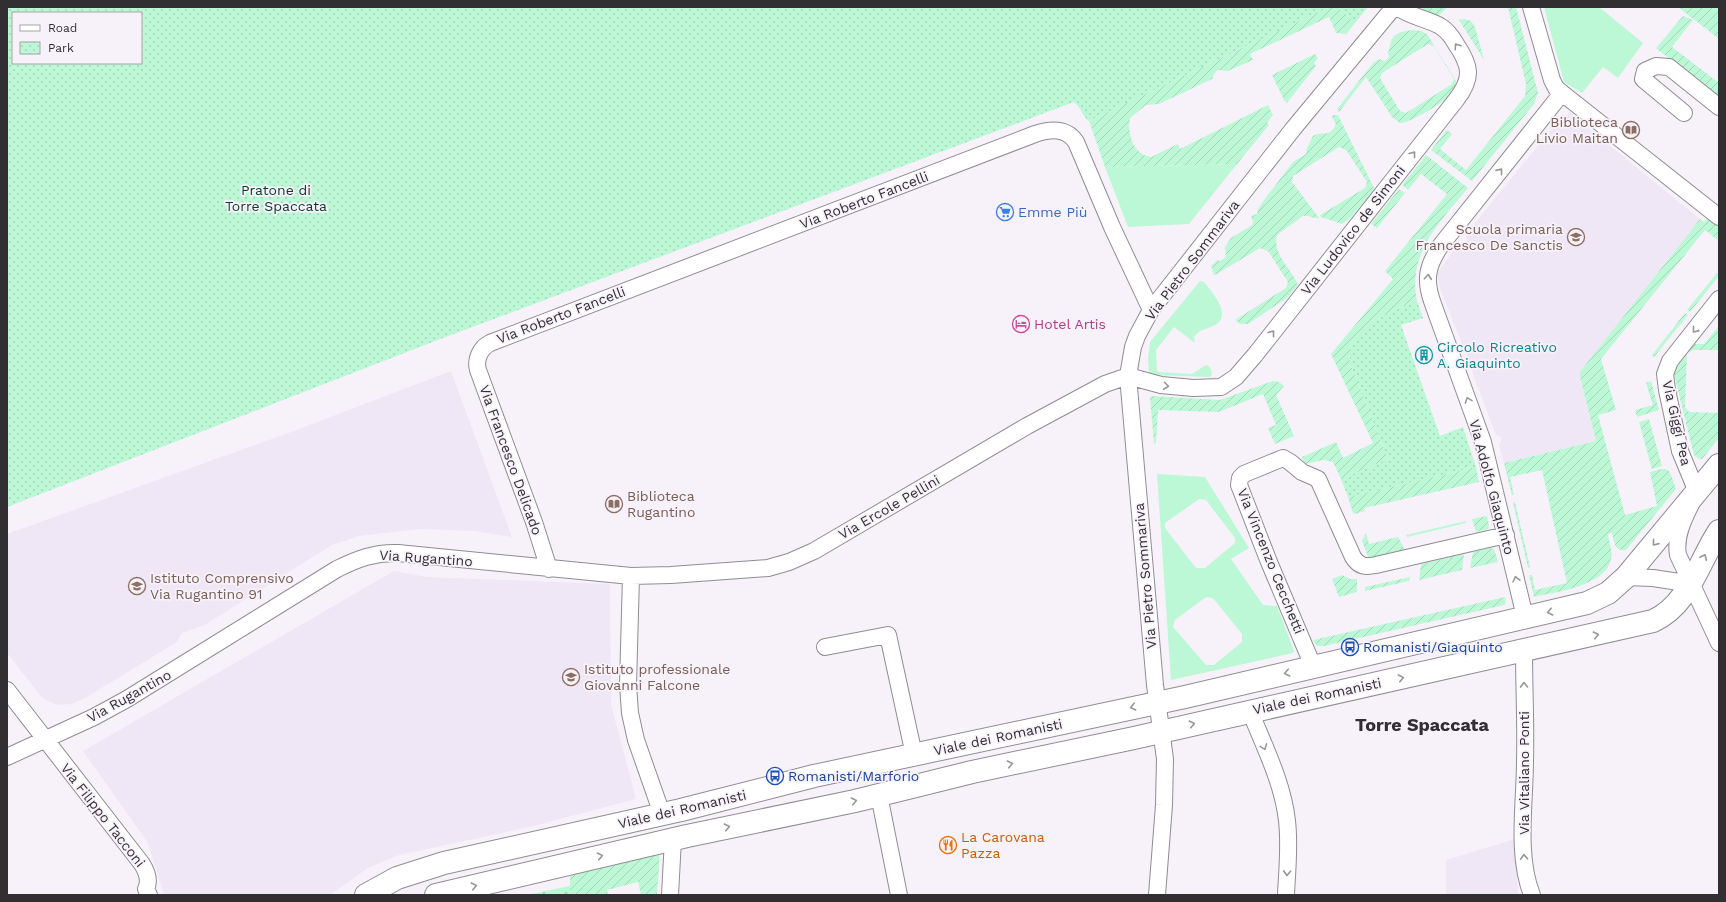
<svg xmlns="http://www.w3.org/2000/svg" width="1726" height="902" viewBox="0 0 1726 902" font-family="'Work Sans',sans-serif">
<defs>
<pattern id="forest-firs" width="22" height="20" patternUnits="userSpaceOnUse"><rect width="22" height="20" fill="#bcf7d6"/><path d="M5 1l3.5 6h-7zM16 11l3.5 6h-7z" fill="#a2d4b8"/></pattern>
<pattern id="park-dots" width="8" height="8" patternUnits="userSpaceOnUse"><rect width="8" height="8" fill="#bcf7d6"/><path d="M2 2h.1M6 6h.1" fill="none" stroke="#a2d4b8" stroke-width="1.8" stroke-linecap="round"/></pattern>
<pattern id="garden-furrows" width="10" height="10" patternUnits="userSpaceOnUse"><rect width="10" height="10" fill="#bcf7d6"/><path d="M-1 1l2-2M0 10L10 0M9 11l2-2" fill="none" stroke="#a2d4b8"/></pattern>
</defs>
<rect width="100%" height="100%" fill="#f7f2fa"/>
<!-- built -->
<path fill="#f0e7f6" d="M1571,114l129,105 -121,154 17,68 -92,22 -5,-18 2,-3v-5l-5,-2 -22,-58 -2,-6 2,-9 -6,-3 -29,-73 -2,-13 17,-23 5,-1 8,-9 -1,-6 96,-118z
M451,371l61,166 -37,-6 -56,-2 -60,7 -27,9 -129,81 -21,7 -5,9 -90,55 -15,7 -14,1 -12,-5 -7,-6 -32,-41v-119l284,-102z
M394,571l33,6 183,7 1,120 25,95 -102,27 -135,29 -31,13 -38,27h-166l-16,-52 -65,-92z
M1515,839l3,56h-72v-35z"/>
<!-- grass -->
<path fill="#bcf7d6" fill-rule="evenodd" d="M1544,7h55l44,36 -25,35 -15,-11 -21,26 -18,-11z
M1237,164l-48,60 -61,3 -23,-60z
M1200,281l4,1c9,11 30,35 9,44 -8,4 -13,3 -19,11l1,6 -21,-16 -18,23 1,20 1,2 34,2 14,-9 4,2 2,7 -2,3 -57,-2 -4,-2 -1,-14 2,-17z
M1157,474l48,3 44,71 -18,11 32,46 14,1 17,45 -1,2 -122,27zM1199,499l7,1 29,38v5l-30,25h-9l-31,-40v-5zM1206,597l7,1 29,36v8l-28,23h-8l-33,-38 2,-7z
M1466,521v2l-59,14 -1,-2z"/>
<!-- forest -->
<path fill="url(#forest-firs)" d="M570,886v9h-44z"/>
<!-- park -->
<path fill="url(#park-dots)" fill-rule="evenodd" d="M7,7h1322l-240,114c-7,-5 -8,-14 -15,-19l-631,236 -436,169zM13,13h128v50h-128z
M1336,7h32l-12,15z
M1417,301l6,17 -22,7 39,111 23,-9 13,40 -128,30 -7,-18 47,-20 -38,-96c-5,-36 41,-51 67,-62z"/>
<!-- garden -->
<path fill="url(#garden-furrows)" fill-rule="evenodd" d="M1329,7h7l20,15 -10,12 -10,-1 -7,-16 -79,37 3,6 -25,11 -10,-1 -4,4 -2,5 -53,25 -13,1 -16,13c-3,15 3,37 21,39l27,-13 2,5 88,-44 5,10 -6,8 2,2 -32,39 -132,3 -16,-46z
M1424,7h24l-11,10 -15,-7z
M1508,7h8l22,86 -4,11 -62,77 -41,-31 16,-20 5,4 -12,15 26,21 59,-74 1,-12z
M1678,7h41v32z
M1683,16l10,4 -21,27 47,36v16l-63,-51z
M1464,19l7,2 4,6 9,33 -25,-40z
M1411,30l10,1 6,3 29,47c0,3 1,7 -1,9 -6,10 -44,33 -55,33l-8,-6 -26,-40 -27,35 -2,-3 36,-46 6,-4 6,2 4,-4 -1,-3 3,-13 3,-5 7,-4zM1428,44l6,2 20,33 -2,5 -46,29 -6,-2 -20,-33 2,-5z
M1315,54l3,4 -4,5 2,3 -29,37 -3,-3 -12,-25z
M1333,115h5l37,75 -25,28 -8,6 -21,-7 -1,-2 45,-27 2,-6 -21,-32 -7,-3 -46,29 -1,6 27,36c-6,1 -10,-3 -16,-2l-26,19c-5,19 14,33 21,50l-11,13 -39,26h-8l-5,-4 51,-32 2,-6 -20,-31 -8,-3 -43,26 -3,1 -3,-9 6,-6 3,1 6,-4 -1,-10 6,-9 21,-13 1,-3 -2,-6 6,-2 1,-5 6,-9 29,-38 13,-8 1,-6 6,-12c11,-6 14,3 23,-11l-4,-8z
M1426,155l42,33c-28,34 -61,65 -51,113 -26,11 -72,26 -67,62l38,96 -47,20 -8,-17 -10,-2 -18,4 -3,-7 34,-15 7,16 30,-15 -42,-89 62,-75 -8,-8 62,-77 -26,-20 -13,16 -6,-5z
M1399,189l6,4 -28,35 -6,-4z
M1711,214l8,6v21l-14,-11 -104,129 15,51 -18,5 27,100 32,-9 -7,-34c22,-7 19,-2 26,17l-50,61c-11,2 -12,-8 -14,-17l-4,1c1,8 5,17 3,25 -5,27 -55,33 -77,38l-5,-22h3l3,15 32,-7 -25,-113 -32,7 4,18h-2l-8,-32 92,-22 -17,-68 121,-154 4,3z
M1717,273l2,3 -29,36 -3,-2z
M1685,313l3,2 -34,42 -2,-2z
M1719,326v24h-26l-6,3 -2,54 4,5 30,1v25l-17,21h-3l-5,-4 -21,-85 21,-26h10z
M1273,381l6,1 5,4 -8,9 18,41 -19,8 -7,-16 8,-3 -13,-31 -44,18 -61,-2 -2,33 -2,1 -4,-46 2,-2 68,4z
M1651,381l8,29 -22,7 -2,-7 18,-5 -7,-22z
M1649,419l13,47 -10,3 -13,-47z
M1476,467l3,15 -115,26 1,3 -10,3 -2,-1 -5,-16z
M1515,502l15,65 -2,1 -15,-65z
M1487,516l2,10 -1,3 -12,3 -4,-13z
M1366,533l3,11 29,-7 7,13 -36,9 -7,-18z
M1490,548l4,1 4,13 -28,6 3,-16z
M1464,554l-2,16 -43,10 2,-16z
M1342,575l8,4h7v13l-18,5 -7,-18z
M1410,577l-1,4 -44,10v-4z
M1505,597l1,6 -2,2 -180,41h-7l-4,-6z
M660,851l-3,44h-16l-3,-13 -31,8 1,5h-38v-19z"/>
<g fill="none" stroke-linecap="round" stroke-linejoin="round">
<!-- street casing -->
<g stroke="#918c94" stroke-width="18">
<path id="street" d="M1562,93l157,124
M1684,113l-41,-34 2,-8 11,-5 13,1 50,40
M1719,299l-49,62 -5,13 2,16 13,61 17,41c-9,19 -23,41 -19,63l41,88
M549,569l-15,-47 -56,-152c-3,-10 2,-22 12,-27l545,-209c15,-5 31,-7 41,8l36,85 39,83
M631,576l-3,109 2,28 6,27 26,74
M1626,577l27,1 39,6
M1525,617l-42,-175 -50,-138c-9,-24 -6,-38 8,-59l121,-152 -6,-5 -4,-8 -21,-73
M825,647l63,-12 26,120
M1524,651c0,36 2,73 1,110 0,42 -9,94 7,134
M1313,666l-44,-104 -30,-77 1,-7 4,-4 39,-16 7,4 12,10 16,7 35,78c6,10 13,10 23,8l130,-30
M7,690l135,174c5,8 8,17 4,25l3,6
M1250,711c14,35 33,72 37,110 3,25 0,50 -1,74
M7,757l87,-40 33,-18 210,-130c20,-10 38,-17 61,-16l233,23 40,-1 97,-7 21,-6 25,-11 213,-125 78,-42 23,-8 33,9 32,3 28,-1 15,-10 19,-22 201,-255c17,-22 15,-34 0,-56 -4,-7 -9,-14 -16,-18 -15,-8 -29,-9 -43,-19
M879,795l20,100
M670,895l3,-56
M1157,895l7,-90 1,-46 -10,-74 -27,-309 5,-29 4,-11 14,-26 142,-181 101,-122"/>
</g>
<!-- secondary casing -->
<g stroke="#918c94" stroke-width="24">
<path id="secondary" d="M366,895l31,-17 47,-15 237,-53 133,-34 371,-79 402,-94 21,-10 18,-16 93,-112
M436,895l251,-59 168,-35 117,-29 162,-34 519,-117c36,-16 46,-60 66,-90"/>
</g>
<!-- street -->
<use href="#street" stroke="#fff" stroke-width="16"/>
<!-- secondary -->
<use href="#secondary" stroke="#fff" stroke-width="22"/>
</g>
<!-- one-way arrows -->
<defs><path id="oneway-chevron" d="M-2-3.5L2.5 0L-2 3.5" fill="none" stroke-width="1.6" stroke-linecap="round" stroke-linejoin="round"/></defs>
<g stroke="#989798">
<use href="#oneway-chevron" transform="translate(1457 46) rotate(-124)"/>
<use href="#oneway-chevron" transform="translate(1413 154) rotate(-52)"/>
<use href="#oneway-chevron" transform="translate(1500 171) rotate(-51)"/>
<use href="#oneway-chevron" transform="translate(1428 277) rotate(-85)"/>
<use href="#oneway-chevron" transform="translate(1695 330) rotate(129)"/>
<use href="#oneway-chevron" transform="translate(1272 333) rotate(-52)"/>
<use href="#oneway-chevron" transform="translate(1166 386) rotate(7)"/>
<use href="#oneway-chevron" transform="translate(1468 400) rotate(-110)"/>
<use href="#oneway-chevron" transform="translate(1655 543) rotate(129)"/>
<use href="#oneway-chevron" transform="translate(1704 557) rotate(-65)"/>
<use href="#oneway-chevron" transform="translate(1516 579) rotate(-103)"/>
<use href="#oneway-chevron" transform="translate(1550 612) rotate(167)"/>
<use href="#oneway-chevron" transform="translate(1596 635) rotate(-13)"/>
<use href="#oneway-chevron" transform="translate(1287 673) rotate(167)"/>
<use href="#oneway-chevron" transform="translate(1401 678) rotate(-13)"/>
<use href="#oneway-chevron" transform="translate(1524 685) rotate(-91)"/>
<use href="#oneway-chevron" transform="translate(1133 707) rotate(168)"/>
<use href="#oneway-chevron" transform="translate(1192 724) rotate(-13)"/>
<use href="#oneway-chevron" transform="translate(1264 747) rotate(69)"/>
<use href="#oneway-chevron" transform="translate(1010 764) rotate(-12)"/>
<use href="#oneway-chevron" transform="translate(854 801) rotate(-12)"/>
<use href="#oneway-chevron" transform="translate(727 827) rotate(-12)"/>
<use href="#oneway-chevron" transform="translate(600 856) rotate(-13)"/>
<use href="#oneway-chevron" transform="translate(1524 857) rotate(-93)"/>
<use href="#oneway-chevron" transform="translate(1287 873) rotate(93)"/>
<use href="#oneway-chevron" transform="translate(474 886) rotate(-13)"/>
</g>
<!-- icons -->
<defs>
<g id="library-ring" transform="scale(0.9)"><circle r="9.5" fill="#f7f2fa" stroke="#8d6e63" stroke-width="1.5"/><path d="M-6-4Q-3-5.5-.7-3.5V5Q-3 3-6 4ZM6-4Q3-5.5 .7-3.5V5Q3 3 6 4Z" fill="#8d6e63"/></g>
<g id="supermarket-ring" transform="scale(0.9)"><circle r="9.5" fill="#f7f2fa" stroke="#3f7fe0" stroke-width="1.5"/><path d="M-6-5.5h2.5l.6 2H6L4.5 2H-2.5L-4.4-4H-6ZM-1.5 3.2a1.3 1.3 0 1 0 .1 0ZM3 3.2a1.3 1.3 0 1 0 .1 0Z" fill="#3f7fe0"/></g>
<g id="school-ring" transform="scale(0.9)"><circle r="9.5" fill="#f7f2fa" stroke="#8d6e63" stroke-width="1.5"/><path d="M0-5L7-2L0 1L-7-2ZM-4 1L0 2.5L4 1V4Q0 6-4 4Z" fill="#8d6e63"/></g>
<g id="hotel-ring" transform="scale(0.9)"><circle r="9.5" fill="#f7f2fa" stroke="#d1479c" stroke-width="1.5"/><path d="M-6-4.5h1.5V1H6V5H4.5V3h-9V5H-6ZM-4 0a1.8 1.8 0 1 1 3.6 0ZM.5 0V-2.5h3Q6-2.5 6 0Z" fill="#d1479c"/></g>
<g id="building-ring" transform="scale(0.9)"><circle r="9.5" fill="#f7f2fa" stroke="#0f9aa8" stroke-width="1.5"/><path d="M-4-6H4V6H1V3H-1V6H-4ZM-2.5-4.3h1.7v1.8h-1.7ZM.8-4.3h1.7v1.8H.8ZM-2.5-1h1.7V.8h-1.7ZM.8-1h1.7V.8H.8Z" fill="#0f9aa8"/></g>
<g id="bus-ring" transform="scale(0.9)"><circle r="9.5" fill="#f7f2fa" stroke="#1a4fb4" stroke-width="1.5"/><path d="M-5-6H5V4H4V6H2V4H-2V6H-4V4H-5ZM-3.5-4V0h7V-4ZM-3.5 1.2v1.5H-2V1.2ZM2 1.2v1.5H3.5V1.2Z" fill="#1a4fb4"/></g>
<g id="restaurant-ring" transform="scale(0.9)"><circle r="9.5" fill="#f7f2fa" stroke="#e8710a" stroke-width="1.5"/><path d="M-5-6h1v4h1v-4h1v4h1v-4h1v5L-1.5 .5V6h-2V.5L-5-1ZM5-6V6H3V1.5H1.5Q1.5-4 5-6Z" fill="#e8710a"/></g>
</defs>
<g fill-rule="evenodd">
<use href="#library-ring" x="1631" y="130"/>
<use href="#supermarket-ring" x="1005" y="212"/>
<use href="#school-ring" x="1576" y="237"/>
<use href="#hotel-ring" x="1021" y="324"/>
<use href="#building-ring" x="1424" y="355"/>
<use href="#library-ring" x="614" y="504"/>
<use href="#school-ring" x="137" y="586"/>
<use href="#bus-ring" x="1350" y="647"/>
<use href="#school-ring" x="571" y="677"/>
<use href="#bus-ring" x="775" y="776"/>
<use href="#restaurant-ring" x="948" y="845"/>
</g>
<g text-anchor="middle" dominant-baseline="central" stroke-width="3.5" stroke-linejoin="round" paint-order="stroke">
<!-- education labels -->
<g font-size="14" fill="#785e54" stroke="#f7f2fa" text-anchor="start">
<text x="1618" y="122" text-anchor="end">Biblioteca<tspan x="1618" dy="16">Livio Maitan</tspan></text>
<text x="1563" y="229" text-anchor="end">Scuola primaria<tspan x="1563" dy="16">Francesco De Sanctis</tspan></text>
<text x="627" y="496">Biblioteca<tspan x="627" dy="16">Rugantino</tspan></text>
<text x="150" y="578">Istituto Comprensivo<tspan x="150" dy="16">Via Rugantino 91</tspan></text>
<text x="584" y="669">Istituto professionale<tspan x="584" dy="16">Giovanni Falcone</tspan></text>
</g>
<!-- park labels -->
<g font-size="14" fill="#0a3b26" stroke="#f7f2fa">
<text x="276" y="190">Pratone di<tspan x="276" dy="16">Torre Spaccata</tspan></text>
</g>
<!-- street labels -->
<g font-size="14" fill="#312f32" stroke="#f7f2fa">
<text transform="translate(864 200) rotate(-21)">Via Roberto Fancelli</text>
<text transform="translate(1353 230) rotate(-52)">Via Ludovico de Simoni</text>
<text transform="translate(1192 260) rotate(-53)">Via Pietro Sommariva</text>
<text transform="translate(561 315) rotate(-21)">Via Roberto Fancelli</text>
<text transform="translate(1677 423) rotate(77)">Via Giggi Pea</text>
<text transform="translate(511 460) rotate(70)">Via Francesco Delicado</text>
<text transform="translate(1492 487) rotate(75)">Via Adolfo Giaquinto</text>
<text transform="translate(889 507) rotate(-30)">Via Ercole Pellini</text>
<text transform="translate(426 558) rotate(4)">Via Rugantino</text>
<text transform="translate(1271 561) rotate(68)">Via Vincenzo Cecchetti</text>
<text transform="translate(1145 576) rotate(-95)">Via Pietro Sommariva</text>
<text transform="translate(129 696) rotate(-29)">Via Rugantino</text>
<text transform="translate(1317 696) rotate(-12)">Viale dei Romanisti</text>
<text transform="translate(998 737) rotate(-12)">Viale dei Romanisti</text>
<text transform="translate(1524 773) rotate(-90)">Via Vitaliano Ponti</text>
<text transform="translate(682 809) rotate(-13)">Viale dei Romanisti</text>
<text transform="translate(103 815) rotate(52)">Via Filippo Tacconi</text>
</g>
<!-- shop labels -->
<g font-size="14" fill="#366cbe" stroke="#f7f2fa" text-anchor="start">
<text x="1018" y="212">Emme Più</text>
</g>
<!-- hotel labels -->
<g font-size="14" fill="#b23c85" stroke="#f7f2fa" text-anchor="start">
<text x="1034" y="324">Hotel Artis</text>
</g>
<!-- culture labels -->
<g font-size="14" fill="#0d838f" stroke="#f7f2fa" text-anchor="start">
<text x="1437" y="347">Circolo Ricreativo<tspan x="1437" dy="16">A. Giaquinto</tspan></text>
</g>
<!-- transit labels -->
<g font-size="14" fill="#164399" stroke="#f7f2fa" text-anchor="start">
<text x="1363" y="647">Romanisti/Giaquinto</text>
<text x="788" y="776">Romanisti/Marforio</text>
</g>
<!-- food labels -->
<g font-size="14" fill="#c56008" stroke="#f7f2fa" text-anchor="start">
<text x="961" y="837">La Carovana<tspan x="961" dy="16">Pazza</tspan></text>
</g>
<!-- district labels -->
<g font-size="18" font-weight="bold" fill="#322e34" stroke="#f7f2fa">
<text x="1422" y="724">Torre Spaccata</text>
</g>
</g>
<!-- border -->
<rect width="1726" height="902" fill="none" stroke="#312f32" stroke-width="16"/>
<!-- legend -->
<rect x="12" y="12" width="130" height="52" fill="#f7f2fa" stroke="#a8a4aa"/>
<rect x="20" y="25" width="20" height="6" fill="#ffffff" stroke="#a8a4aa"/>
<text x="48" y="32" font-size="12" fill="#312f32">Road</text>
<rect x="20" y="42" width="20" height="12" fill="url(#park-dots)" stroke="#a8a4aa"/>
<text x="48" y="52" font-size="12" fill="#312f32">Park</text>
</svg>
